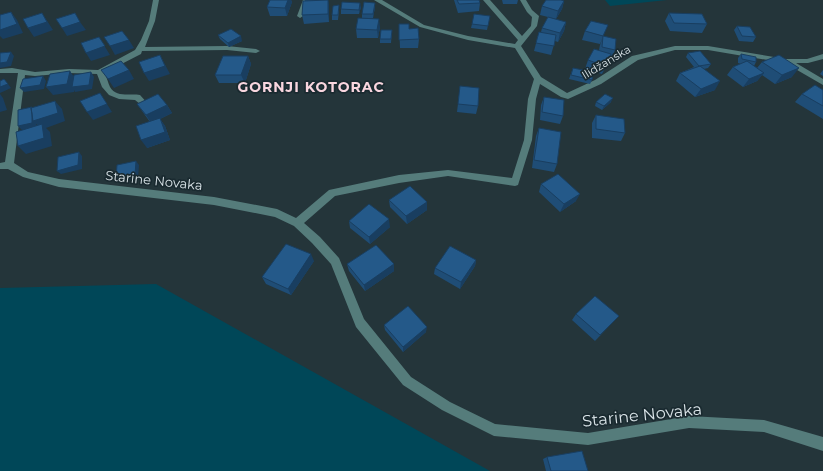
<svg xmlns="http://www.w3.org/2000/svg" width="823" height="471" viewBox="0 0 823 471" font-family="Montserrat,sans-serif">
<rect width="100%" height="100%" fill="#24353a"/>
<!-- green -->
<path fill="#004758" d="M605,0h62l-57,6z
M156,284l334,187h-490v-183z"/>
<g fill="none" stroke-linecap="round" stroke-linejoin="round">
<!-- minor -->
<path fill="#557c7b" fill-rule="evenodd" d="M153,0h6l-4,21 -10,26 82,-1 29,3 4,2 -4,2 -29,-3 -85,1 -1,3 -37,19c3,4 4,10 6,14 6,11 20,6 30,8l9,10 -4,3 -10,-8 -16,-1 -10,-4 -7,-8 -5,-13 -28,-1 -34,3 -10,-1 -11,88 14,9 31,7 155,18 63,12 19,9 33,-28 70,-15 49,-5 64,8 12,-38 4,-41 6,-20 -19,-31 -47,-8 -48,-13 -46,-27h8l42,25 44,11 47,8 3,-4 -35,-40h7l32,36 9,-10 1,-9 -5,-5 -7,-12h6l6,10 7,6 -2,10 -16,20 20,31 26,16 28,-13 37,-24 43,-10h33l78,13h21l16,-5v5l-15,4h-12l27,16v6l-38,-22 -77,-13h-33l-37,10 -37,24 -33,15 -7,-2 -21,-13 -4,15 -4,41 -14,45 -3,1 -67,-10 -49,7 -64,13 -31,27 16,14 19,21 25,61 47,58 39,25 45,22 93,9 101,-17 75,4 59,17v14l-59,-19 -75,-4 -101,17 -94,-9 -52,-26 -39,-25 -47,-58 -25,-63 -19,-21 -18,-17 -19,-9 -61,-12 -155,-18 -36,-10 -15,-8h-8v-6l5,-1 13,-89h-18v-4l12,-1 23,4 34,-3 29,1 37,-20 6,-10 8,-19z
M303,0h6l-6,16 -3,2 -3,-2z"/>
</g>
<!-- wall -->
<path fill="#1f4d76" d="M270,0h21l1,2 -5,14h-17l-3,-9z
M305,0h23l1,8v14l-25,2 -2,-9z
M454,0h25l1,3 -1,8 -21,2z
M502,0h16l-1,4h-14z
M564,1l-2,8 -6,10 -16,-4 2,-9z
M375,3v4l-2,11h-11v-4z
M339,5v5l-1,10h-6v-5z
M361,7l-2,7h-18v-5z
M669,13l38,11 -5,9 -32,-2 -5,-10z
M490,16l-3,14 -16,-2 1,-4z
M566,22l-2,9 -6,11 -3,-1 -4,14 -17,-4 5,-19h2l1,-4z
M399,24l10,5 10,10 -1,9h-18z
M737,26l19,11 -3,5 -14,-1 -5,-11z
M380,27l-2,11h-21l-1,-9z
M392,30l-1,13h-11v-4z
M585,31l18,5 12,14 -3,8h-2l-8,16 -17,-5 3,-9 11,-10 1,-5 3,-8 -3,7 -18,-4z
M218,35l24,6 -13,6 -9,-8z
M688,53l23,11 -3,4 -4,1 11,21 -20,7 -19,-16 4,-8 14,-6 -8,-10z
M741,54l15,8 -2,4 3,2 5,-6 30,15 -17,7 -13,-9 -5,6 -14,6 -16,-12 6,-8 8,-3 -3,-1v-5z
M248,56l3,8 -6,19h-26l-4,-8z
M573,68l19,12 -2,4 -21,-5z
M823,70v6l-3,-2z
M460,86l18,20 -2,8 -19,-2z
M823,90v29l-28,-17 7,-8z
M544,97l19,19 -3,8 -20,-4 1,-15z
M596,102h15l-9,8 -7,-4z
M137,104l30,1 5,8 -12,6 5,7 5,14 -23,8 3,-26z
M596,115l29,18 -4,8 -29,-3v-15z
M539,128l18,36 -3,8 -22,-4 4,-32z
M541,184l35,17 -16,11 -21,-20z
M389,200l38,10 -20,14 -17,-17z
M349,221l41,6 -20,17 -20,-16z
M476,260l-1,6 -15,23 -26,-15 1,-6z
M314,261l-23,34 -25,-11 -4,-7z
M347,264l47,7 -29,20 -16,-20z
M576,314l43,2 -24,25 -23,-21z
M384,325l42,7 -23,20 -18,-22z
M547,457l41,14h-42l-3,-12z"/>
<!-- shaded-wall -->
<path fill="#193e60" d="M288,0h3l1,2 -5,14 -2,-8z
M328,0l1,8v14l-1,-8z
M564,1l-2,8 -6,10 2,-8z
M360,3l1,4 -2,7v-4z
M375,3v4l-2,11v-4z
M11,12l6,8 6,13 -20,6 -3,-3v-6z
M42,13l11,17 -19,7 -6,-9z
M379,19l1,8 -2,11 -1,-8z
M80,22l6,8 -19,6 -5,-8z
M566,22l-2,9 -6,11 2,-9z
M241,36l1,5 -13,6 -1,-4z
M99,37l11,18 -19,6 -5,-8z
M129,40l5,8 -19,7 -5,-9z
M11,52l3,4 -3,10 -11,2v-5z
M611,54l-3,8 -6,12 3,-8z
M160,55l10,19 -21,7 -5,-8z
M248,56l3,8 -6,19 -4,-8z
M799,68l-7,9 -17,7 7,-9z
M129,70l5,9 -20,9 -6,-9z
M70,71l6,9 15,-8 3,5 -2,12 -17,3 -1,-2v2l-21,3 -7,-8z
M764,73l-7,8 -14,6 6,-8z
M43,76l3,5 -2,8 -20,3 -4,-4z
M720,81l-5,9 -20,7 6,-8z
M8,84l3,4 -11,5v-6z
M100,93l12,19 -19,8 -6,-8z
M0,94l3,4 4,12 -7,2z
M613,98l-2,4 -9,8 2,-4z
M55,101l7,8 3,12 -19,7 4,4 2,14 -26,8 -8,-8 23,-17 -5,-5v3l-14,3 -4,-4 14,-19 4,4z
M167,105l5,8 -12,6 5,7 5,14 -23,8 -6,-8 10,-17 -5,-8z
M79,152l3,4v13l-21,5 -4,-3z
M136,161l3,4 -1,13 -19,4 -3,-4z
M580,194l-4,7 -16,11 4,-8z
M427,202v8l-20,14 -1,-8z
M389,219l1,8 -20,17 -1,-7z
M311,254l3,7 -23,34 -3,-6z
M476,260l-1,6 -15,23 1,-7z
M394,264v7l-29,20 -1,-6z
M427,327l-1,5 -23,20v-5z"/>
<!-- building -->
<path fill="#245989" stroke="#193e60" d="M270,0h18l-3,8 -18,-1z
M328,0v14l-26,1 1,-14z
M457,0h22l1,3 -21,1z
M546,0h15l3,1 -6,10 -16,-5z
M342,2l18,1 -1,7 -18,-1z
M364,2l11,1 -2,11h-11z
M339,5l-1,10h-6l1,-9z
M11,12l6,12 -17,6v-15z
M42,13l5,9 -19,6 -5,-9z
M75,13l5,9 -18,6 -6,-9z
M669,13l33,1 5,10 -33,-1z
M474,14l16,2 -2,10 -16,-2z
M548,17l18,5 -6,11 -18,-5z
M358,18l21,1 -2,11 -21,-1z
M591,21l17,4 -5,11 -18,-5z
M399,24h10v5l9,-1 1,11 -20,1z
M737,26l13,1 6,10 -14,-1z
M231,29l10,7 -13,7 -10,-8z
M381,30h11l-1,9h-11z
M122,31l7,9 -19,6 -6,-9z
M539,32l17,3 -2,11 -18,-3z
M603,36l13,3 -1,11 -13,-3z
M99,37l6,9 -19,7 -5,-10z
M594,49l17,5 -6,12 -17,-6z
M700,51l11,13 -12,2 -11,-13z
M11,52l-4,10 -7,1v-10z
M741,54l15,3v5l-14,-3z
M160,55l5,11 -21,7 -5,-11z
M779,55l20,13 -17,7 -20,-13z
M223,56h25l-7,19h-26z
M121,61l8,9 -21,9 -7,-9z
M747,61l17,12 -15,6 -16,-12z
M700,66l20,15 -19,8 -21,-16z
M573,68l20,4 -1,8 -21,-5z
M70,71l-3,13 -21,3 4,-13z
M91,72l-2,13 -17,2 2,-12z
M43,76l-3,9 -20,3 3,-9z
M4,79l4,5 -8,3v-6z
M815,85l8,5v16l-21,-12z
M460,86l19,2 -1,18 -20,-2z
M100,93l7,11 -20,8 -7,-11z
M158,94l9,11 -21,10 -9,-11z
M605,94l8,4 -9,8 -8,-4z
M544,97l20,3 -1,16 -21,-4z
M55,101l3,12 -25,8 -2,-13z
M32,107v1h-1l1,6v9l-14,3v-16z
M596,115l28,4 1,14 -29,-4z
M160,118l5,14 -24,8 -5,-14z
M42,124l2,14 -26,8 -2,-14z
M539,128l22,4 -4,32 -23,-4z
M79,152l-1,13 -21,6 1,-14z
M136,161l-1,14 -19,3 1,-13z
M558,174l22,20 -16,10 -23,-20z
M410,186l17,16 -21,14 -17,-16z
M369,204l20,15 -20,18 -20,-16z
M286,244l25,10 -23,35 -26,-12z
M376,245l18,19 -30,21 -17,-21z
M450,246l26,14 -15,22 -26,-14z
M595,296l24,20 -19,19 -24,-21z
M408,306l19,21 -24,20 -19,-22z
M582,451l6,20h-37l-4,-14z"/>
<g text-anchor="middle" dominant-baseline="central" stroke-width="3.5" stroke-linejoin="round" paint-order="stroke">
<!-- far-street labels -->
<g font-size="11" fill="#d9e3e7" stroke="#1a2a30">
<text transform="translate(606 62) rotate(-31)">Ilidžanska</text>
</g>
<!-- street labels -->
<g font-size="13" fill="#d9e3e7" stroke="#1a2a30">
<text transform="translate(154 180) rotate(6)">Starine Novaka</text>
</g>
<!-- far-district labels -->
<g font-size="14" font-weight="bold" letter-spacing="1" fill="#f9d6df" stroke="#1a2a30">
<text x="311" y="87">GORNJI KOTORAC</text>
</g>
<!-- near-street labels -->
<g font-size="16" fill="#d9e3e7" stroke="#1a2a30">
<text transform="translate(642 415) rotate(-6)">Starine Novaka</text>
</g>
</g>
</svg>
